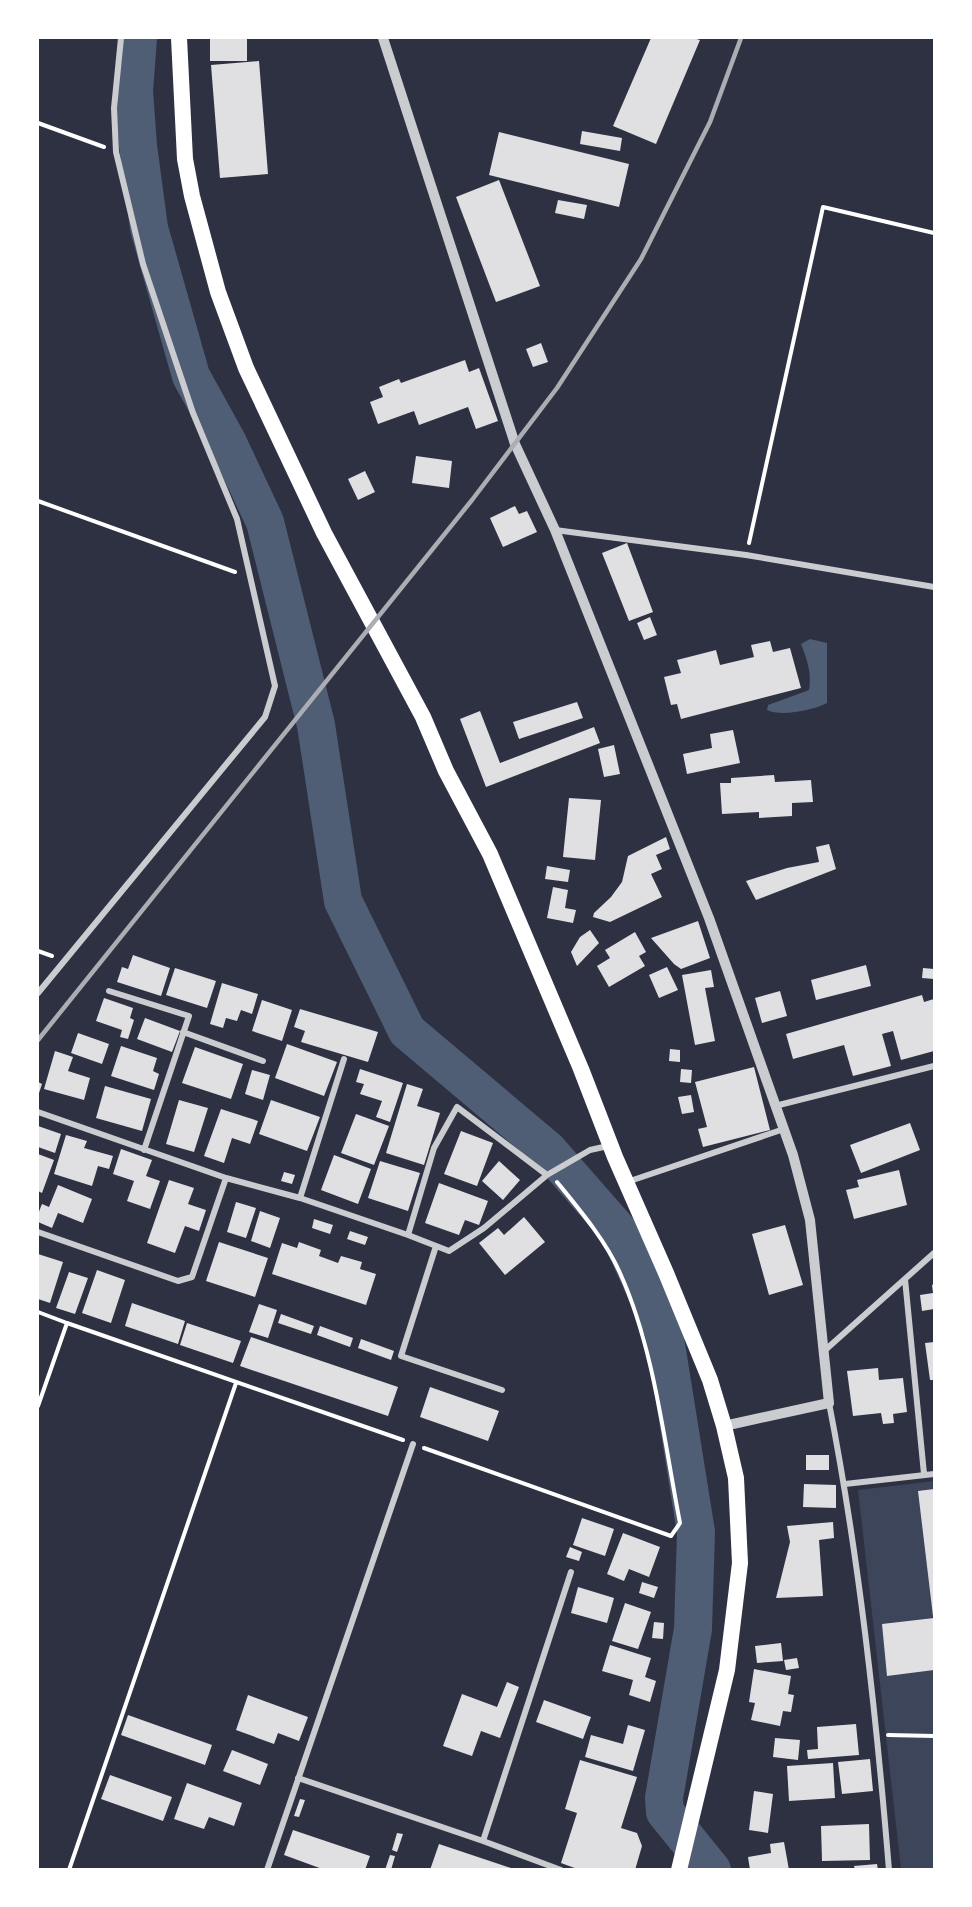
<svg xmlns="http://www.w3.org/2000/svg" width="972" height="1907" viewBox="0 0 972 1907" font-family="Raleway,sans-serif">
<rect width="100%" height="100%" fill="#2d3142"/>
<!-- green -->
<path fill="#3c4559" d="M934,1481v388h-33l-43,-379z"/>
<!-- water -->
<path fill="#4f5d75" d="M810,639l17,4v60c-13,7 -46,14 -60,7l1,-5 41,-15c3,-16 -2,-31 -8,-46z"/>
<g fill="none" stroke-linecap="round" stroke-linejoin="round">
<!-- river -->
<path stroke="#4f5d75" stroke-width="38" d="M138,38l-4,53 4,55 11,82 42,148 37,67 37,79 51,203 27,176 64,130 141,119 70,80 46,102 32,200 -3,97 -29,169 1,14 47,58"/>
</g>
<!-- building -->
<path fill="#e0e0e3" d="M210,38h37v23h-37z
M651,38h42l7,2 -44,104 -43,-18z
M259,61l9,113 -48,4 -9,-113z
M582,131l40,7 -2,13 -40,-7z
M499,132l130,32 -10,43 -130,-32z
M499,180l41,106 -44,16 -40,-105z
M558,200l29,5 -3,14 -29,-6z
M541,343l7,19 -15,5 -7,-18z
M465,360l4,12 10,-4 19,53 -22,8 -8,-22 -49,18 -5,-14 -36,13 -8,-22 13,-5 -4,-10 20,-8 2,4z
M416,456l36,5 -3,27 -37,-5z
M365,471l10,21 -17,8 -10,-21z
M515,506l4,8 8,-3 10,21 -34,15 -13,-29z
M627,543l26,69 -24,9 -27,-68z
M650,617l7,18 -13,5 -7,-17z
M770,641l3,11 17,-4 11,40 -120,31 -4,-15 -6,1 -7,-28 17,-4 -4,-13 39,-10 4,15 34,-8 -3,-12z
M577,702l6,16 -64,21 -6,-17z
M480,711l20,52 94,-36 6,16 -114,44 -26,-68z
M733,730l7,33 -53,11 -4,-20 29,-6 -2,-14z
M614,745l6,29 -16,3 -6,-28z
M774,775l1,7 36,-2 2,22 -21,1v13l-33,2v-6l-37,2 -2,-31h11v-5z
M569,798l32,2 -6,60 -32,-3z
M666,837l4,12 -14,6 6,14 -11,5 11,23 -52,25 -17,-5 1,-4 17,-16 11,-15 6,-26z
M829,844l7,25 -80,31 -10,-19 41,-13 32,-6 -3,-15z
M547,866l23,4 -2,12 -23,-3z
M553,887l15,3 -3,18 11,2 -3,13 -26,-5z
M698,921l12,37 -29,11 -7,-5 -23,-26z
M590,930l9,13 -22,23 -6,-14 9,-15z
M635,932l11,20 -7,4 6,10 -36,21 -12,-21 13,-8 -5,-8z
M133,955l37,13 -9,28 -44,-14 5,-15 6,2z
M866,965l5,21 -55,14 -5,-20z
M667,967l11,23 -19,8 -10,-23z
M175,968l41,13 -9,27 -41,-13z
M923,968l11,1v10l-12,-1z
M711,970l3,17 -9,1 10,53 -20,4 -13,-70z
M222,983l36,11 -6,20 -11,-4 -4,11 -11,-3 -3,10 -13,-4z
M780,991l7,25 -25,7 -7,-25z
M922,995l2,7 10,-3v52l-33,9 -8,-29 -11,3 9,32 -38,10 -9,-31 -51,14 -7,-25z
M104,998l29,10 -3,10 4,2 -6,19 -8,-2 2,-7 -26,-9z
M262,1000l30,10 -10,31 -30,-10z
M300,1009l78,23 -10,30 -67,-20 4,-11 -11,-4z
M145,1018l35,13 -8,21 -35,-13z
M78,1033l31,11 -7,20 -31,-11z
M287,1044l50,18 -13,34 -49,-18z
M121,1046l36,12 -4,13 6,3 -5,16 -43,-14z
M195,1047l48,17 -12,35 -49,-16z
M670,1049l10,1v12l-11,-1z
M55,1051l18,6 -5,14 22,7 -6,22 -40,-11z
M754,1067l16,63 -67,17 -5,-18 9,-2 -12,-45z
M360,1069l43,14 -13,39 -14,-5 6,-16 -22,-7 4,-10 -8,-2z
M681,1069l11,1 -1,13 -11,-1z
M252,1070l18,5 -7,25 -18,-6z
M38,1082l4,2 -4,12z
M407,1084l16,5 -6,17 23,7 -16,52 -38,-12z
M105,1086l46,13 -9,32 -46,-13z
M691,1095l3,17 -12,2 -4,-17z
M179,1100l29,8 -14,44 -28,-8z
M271,1100l49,17 -13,34 -48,-17z
M221,1109l37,12 -8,23 -18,-6 -8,25 -20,-7z
M356,1114l33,12 -15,39 -33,-12z
M910,1123l10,27 -59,23 -11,-28z
M38,1126l23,8 -6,19 -17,-6z
M461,1131l32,12 -16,43 -33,-12z
M66,1135l21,6 -3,7 29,8 -4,13 -11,-3 -6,20 -38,-12z
M121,1149l31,11 -6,16 14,5 -10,28 -23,-8 7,-20 -21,-7z
M38,1154l16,6 -12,33 -4,-2z
M334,1155l37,14 -13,35 -37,-14z
M380,1161l40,12 -12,38 -40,-13z
M499,1161l21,19 -17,20 -21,-19z
M899,1170l8,35 -53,14 -8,-29 13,-3 -2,-7z
M284,1172l11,3 -3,9 -11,-3z
M169,1180l25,8 -6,16 18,6 -7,21 -14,-5 -10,27 -28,-10z
M439,1183l49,18 -9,24 -14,-5 -6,15 -34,-12z
M58,1185l34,14 -9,24 -25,-10 -6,15 -14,-6v-8l4,-10 7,3z
M236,1202l20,6 -10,30 -19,-6z
M260,1211l20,7 -10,30 -19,-7z
M524,1217l21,25 -40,33 -26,-32 19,-15 6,7z
M314,1219l19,6 -3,9 -18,-6z
M785,1225l18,60 -34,10 -17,-61z
M350,1231l18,6 -3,8 -18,-6z
M219,1242l49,16 -13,39 -49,-16z
M299,1242l22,8 -2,6 19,7 3,-7 21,6 -2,7 16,5 -10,31 -94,-31 10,-31 15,5z
M38,1254l25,8 -13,41 -12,-4z
M97,1270l28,10 -14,43 -29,-10z
M69,1272l19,6 -13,36 -19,-6z
M934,1284v25l-12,2 -2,-16 13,-2 -1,-8z
M132,1303l53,18 -7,23 -53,-18z
M259,1304l18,6 -9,28 -19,-6z
M281,1314l33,12 -3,8 -33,-11z
M187,1323l54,18 -8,22 -53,-18z
M320,1326l33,12 -3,9 -33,-12z
M251,1337l147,50 -10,29 -148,-50z
M361,1339l33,12 -3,9 -33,-12z
M934,1342v38h-4l-5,-37z
M878,1368l1,12 24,-2 4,34 -14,2 1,9 -11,1 -2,-11 -28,3 -6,-45z
M430,1387l69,24 -11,30 -68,-24z
M806,1455h23v15h-23z
M804,1484l32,1v23l-33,-1z
M934,1489v127h-1l-15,-125z
M582,1518l32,11 -9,27 -32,-11z
M833,1522l1,16 -15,2 4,56 -47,2 14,-56 -3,-16z
M623,1533l37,14 -11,30 -20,-8 -5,12 -17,-7z
M570,1547l12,5 -3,9 -13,-4z
M642,1582l16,5 -4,11 -15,-5z
M578,1587l36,11 -7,25 -36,-10z
M625,1603l26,9 -13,37 -26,-8z
M934,1618v52l-47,6 -5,-52z
M654,1622l10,1 -1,16 -11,-1z
M781,1643l2,18 -26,2 -2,-17z
M610,1645l41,13 -6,19 11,4 -6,21 -21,-7 4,-15 -31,-9z
M797,1658l2,10 -13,2 -2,-10z
M754,1669l37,7 -3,18 6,1 -3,17 -8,-1 -3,15 -29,-6 4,-17 -6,-1z
M507,1682l12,5 -19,51 -19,-7 -9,25 -29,-10 19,-52 35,13z
M248,1695l60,22 -9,24 -21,-8 -4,11 -38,-14z
M544,1700l47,17 -8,22 -47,-17z
M128,1715l84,30 -7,20 -84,-30z
M856,1724l3,31 -51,4 -1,-9 11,-1 -1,-22z
M628,1725l17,5 -12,41 -48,-14 6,-22 32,9z
M775,1738l25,2 -2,20 -25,-3z
M232,1750l36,14 -8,21 -37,-14z
M870,1759l3,32 -31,3 -4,-32z
M580,1760l57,17 -16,51 16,5 5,13 -7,24h-55l-19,-7 16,-50 -12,-4z
M833,1763l2,35 -46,3 -2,-35z
M110,1775l62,22 -9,24 -62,-22z
M187,1783l55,20 -8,23 -25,-9 -5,12 -30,-10z
M754,1791l19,3 -5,39 -19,-3z
M300,1799l5,1 -6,17 -5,-1z
M869,1824l1,36 -48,1 -1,-35z
M293,1830l77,26 -5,14h-40l-41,-15z
M397,1833l6,1 -6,18 -5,-2z
M784,1842l5,28h-39l-2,-13 23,-4 -1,-9z
M439,1844l75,25v1h-84z
M390,1855l5,1 -4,14h-6z
M877,1864l1,6h-23l-1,-4z"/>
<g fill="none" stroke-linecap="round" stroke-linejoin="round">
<!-- path -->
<path stroke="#fff" stroke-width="4" d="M38,123l66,24
M38,501l197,71
M749,543l74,-336 111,26
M38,951l14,5
M38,1312l29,11 -29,83
M67,1323l336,117
M424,1448l247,88 9,-13c-16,-82 -26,-175 -60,-250 -14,-32 -41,-64 -63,-91
M888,1735l46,1
M69,1870l167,-487"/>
<!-- minor -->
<path stroke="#caccd0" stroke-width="6" d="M555,530l191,25 188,32
M109,991l80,25 -45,134
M38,993l227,-276 10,-31 -38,-167 -44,-106 -50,-149 -27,-112 -2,-44 7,-70
M183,1032l80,29
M775,1106l159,-40
M38,1112l188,66 -34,99 -14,4 -140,-49
M547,1175l43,-25 18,-4
M226,1178l74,20 44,-139
M627,1182l157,-53
M300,1198l108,37 26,-87 23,-41 90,68 -63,53 -35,23 -41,-16
M436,1246l-35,110 101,34
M905,1279l19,195
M823,1352l111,-99
M829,1403c30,154 47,310 60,467
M845,1484l89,-10
M298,1778l185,63
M267,1870l146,-426
M561,1870l-78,-29 88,-269"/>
<!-- tertiary -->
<path stroke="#caccd0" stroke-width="10" d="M383,38l132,406 40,86 154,388 84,237 17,65 19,183 -105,23"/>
<!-- trunk -->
<path stroke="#fff" stroke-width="16" d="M179,38l6,121 7,37 26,96 28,76 78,165 99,184 23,54 44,83 91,215 34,88 51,116 44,107 14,46 12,52 4,85 -13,107 -48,200"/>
<!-- rail -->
<path stroke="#abadb3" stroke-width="4.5" d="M38,1040l434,-540 85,-112 84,-129 69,-137 31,-84"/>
</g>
<!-- border -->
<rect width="972" height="1907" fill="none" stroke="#ffffff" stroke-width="78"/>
</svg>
